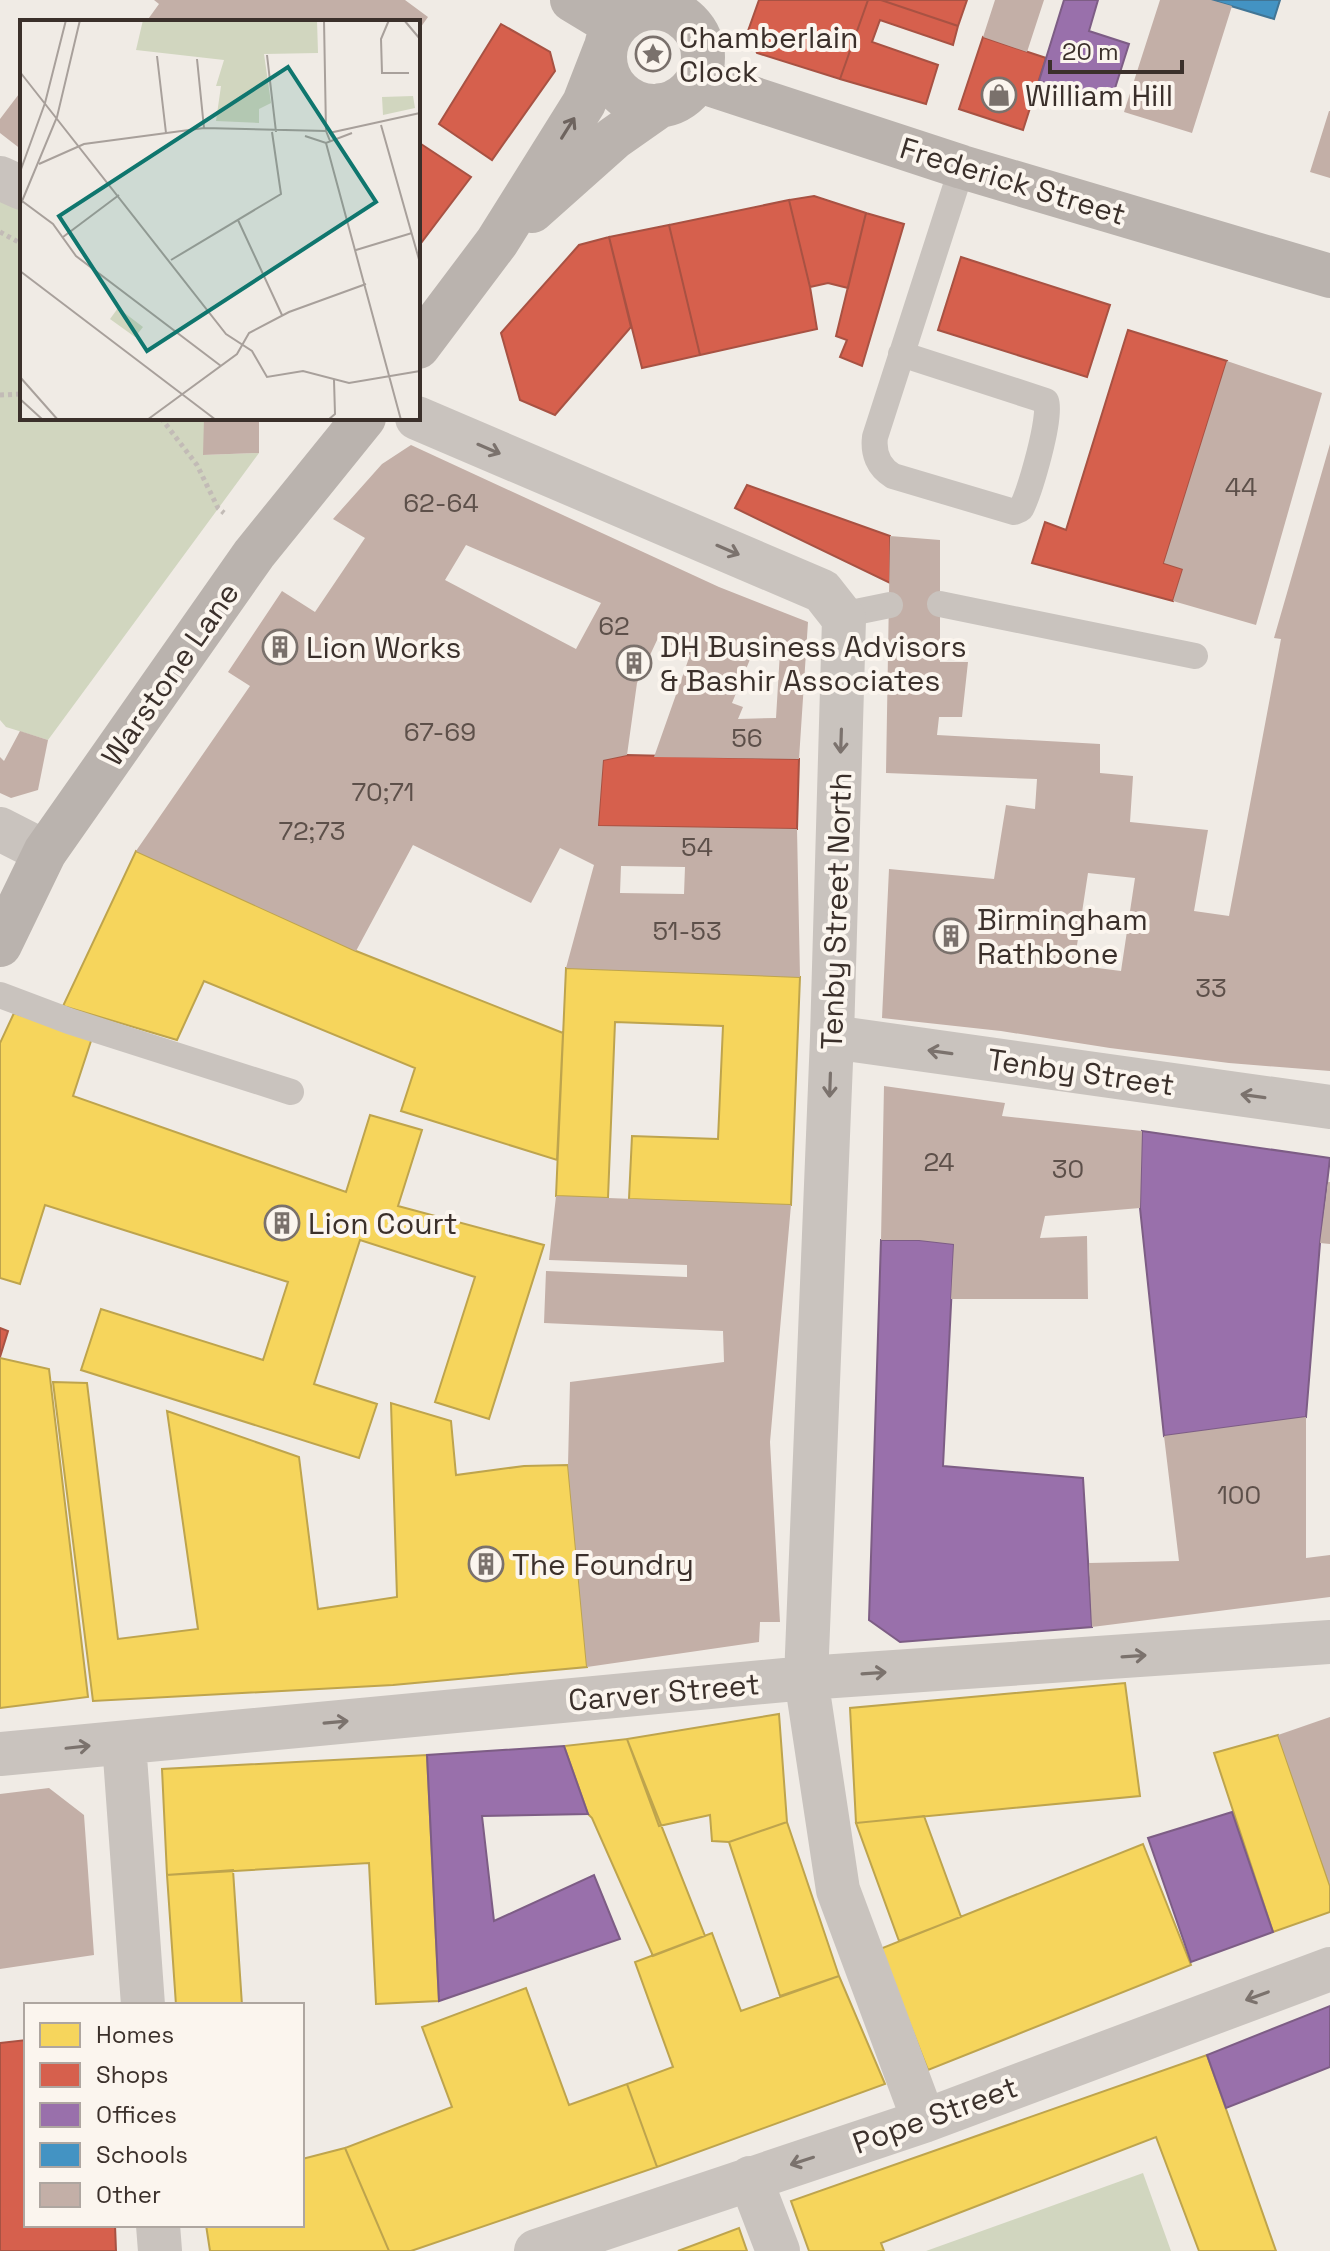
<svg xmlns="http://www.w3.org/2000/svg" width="1330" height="2251" viewBox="0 0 1330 2251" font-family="'Space Grotesk',sans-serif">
<rect width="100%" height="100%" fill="#f0ebe5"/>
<!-- green -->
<path fill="#d1d6bf" d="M0,199l22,10v209h182v37l55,-2 -211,287 -42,-13 -6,-7z
M1143,2173l28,78h-245z"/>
<!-- homes -->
<path fill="#f6d55c" stroke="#bea44d" stroke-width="2" d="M136,851l220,100 207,82 -6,127 -156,-49 14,-43 -211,-87 -27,59 -114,-34z
M566,968l234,9 -9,228 -162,-6 3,-63 86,3 5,-113 -108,-4 -7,176 -52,-2z
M14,1013l78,25 -19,58 273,96 24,-77 52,15 -24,76 146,39 -55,174 -54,-17 40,-125 -115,-37 -46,144 63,20 -18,54 -278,-88 20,-61 162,51 25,-78 -243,-77 -25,79 -20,-6v-235z
M0,1358l49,11 39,328 -88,11z
M53,1382l34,1 31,256 80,-10 -31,-218 132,46 19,152 79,-12 -6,-194 60,18 5,54 68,-9 44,-1 19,202 -194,18 -300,16z
M1125,1683l15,113 -284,27 -6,-115z
M779,1714l8,108 -58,20 -17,-1 -2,-26 -51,11 -32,-87z
M1278,1735l52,151v26l-57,20 -59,-179z
M627,1739l78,197 -52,20 -61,-138 -4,-4 -24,-68z
M427,1755l12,246 -63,3 -7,-141 -202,12 -5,-106z
M924,1816l37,101 -62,24 -43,-118z
M787,1822l52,154 -59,20 -51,-154z
M1143,1844l48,121 -263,105 -48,-121z
M233,1870l9,135h-66l-9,-130z
M712,1933l29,78 98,-35 46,108 -228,83 -30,-83 46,-17 -38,-105z
M526,1988l43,117 58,-21 30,83 -246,84h-22l-44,-103 107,-41 -30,-80z
M1207,2055l69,196h-77l-43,-114 -275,106 3,8h-75l-18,-50z
M345,2148l44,103h-179l-4,-26h96v-66z
M739,2228l8,23h-69z"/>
<!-- shops -->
<path fill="#d6604d" stroke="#a85243" stroke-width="2" d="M759,0h109l-28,79 -83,-26 -9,-22z
M868,0h13l77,26 -5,19 -73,-25 -8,22 66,23 -12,39 -86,-25z
M881,0h86l-9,26z
M501,24l49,28 5,19 -63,89 -53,-36z
M983,37l63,21 -23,72 -64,-21z
M418,142l53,35 -53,70z
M814,196l52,17 -18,75 -20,-5 -18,4 -21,-87z
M789,200l21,87 7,42 -117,26 -31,-130z
M866,213l38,11 -42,142 -22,-9 7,-17 -11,-4z
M669,225l31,130 -58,13 -33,-131z
M609,237l22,90 -76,88 -35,-15 -19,-67 78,-88z
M961,257l149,48 -23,72 -149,-47z
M1128,330l99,31 -63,202 19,6 -10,32 -141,-38 13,-41 21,8z
M747,485l143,51v47l-155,-75z
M627,755l172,4 -2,70 -199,-3 5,-66z
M0,1328l8,3 -8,26z
M26,2040v185h89l1,26h-116v-208z"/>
<!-- offices -->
<path fill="#9970ab" stroke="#7d5d85" stroke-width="2" d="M1064,0h34l-9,31 40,13 -19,60 -71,-23z
M1142,1131l188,27 -10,85 -14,174 -142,19 -24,-228z
M881,1240h38l35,4 -11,222 140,12 9,149 -192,15 -31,-22z
M564,1746l24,68 -106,2 12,105 100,-46 26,64 -181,62 -12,-246z
M1232,1812l41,120 -82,30 -43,-124z
M1330,2006v61l-104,41 -19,-53z"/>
<!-- schools -->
<path fill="#4393c3" stroke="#417595" stroke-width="2" d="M1211,0h69l-6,19z"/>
<!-- building -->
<path fill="#c3afa7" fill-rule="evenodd" d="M154,0h251l23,17 -10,14v-9h-272l13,-18z
M995,0h49l-17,52 -44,-15z
M1160,0h51l21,6 -40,127 -68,-21z
M22,90v60l-22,-17v-14z
M1329,111h1v67l-20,-6z
M1227,361l95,32 -66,232 -83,-24 10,-32 -19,-6z
M204,418h55v35l-56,2z
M1330,444v627l-101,-8 -119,-15 -109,-17 -119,-13 7,-149 105,10 12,-74 29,4 2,-30 -151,-6 4,-237 50,4v122h28l-6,55h-23l-2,18 163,9v29l33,3 -3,46 78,8 -14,81 35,5 52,-277 -7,-1zM1088,873l47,5 -14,93 -47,-6z
M411,445l308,142 89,35 -9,137 -145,-2 36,-102 -32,-17 -21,45 -10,72 -24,5 -5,66 199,3 3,148 -234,-9 28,-103 -34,-17 -29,55 -118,-58 -57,106 -220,-100 114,-165 -22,-14 54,-81 33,21 50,-74 -32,-19 49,-55zM466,545l135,58 -25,46 -131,-69zM758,640l22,12 -4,66 -38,1 5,-12 -11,-4zM621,866l64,1 -1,27 -64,-1z
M20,731l28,9 -10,50 -27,8 -11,-5v-36l4,4z
M884,1086l121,17 -3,13 140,15 -2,77 -95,8 -5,22 47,-2 1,63h-137l3,-55 -35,-4h-38z
M1328,1182h2v62l-10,-1z
M556,1196l235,9 -21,237 10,180h-20l-1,20 -172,25 -19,-202 2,-83 154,-20 -1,-31 -179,-8 2,-52 141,6v-12l-138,-5z
M1306,1417v141l24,-3v42l-238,30 -3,-64 90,-2 -15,-125z
M1330,1717v168l-52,-150z
M49,1788l35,27 10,140 -94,14v-175z"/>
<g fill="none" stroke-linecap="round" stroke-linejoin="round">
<!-- path -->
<path stroke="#c2bbb6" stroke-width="5" stroke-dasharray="4 4" stroke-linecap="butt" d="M0,232l22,12
M0,395l22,-1
M161,418l36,47 21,43 6,5"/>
<!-- lane -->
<path stroke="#c9c3be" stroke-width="26" d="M901,354l145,47c6,16 -16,90 -25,108l-7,3 -121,-36c-15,-9 -20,-23 -18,-39l87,-270
M940,604l255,52
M841,615l49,-10
M0,995l69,26 222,71"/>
<!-- street -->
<path stroke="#c9c3be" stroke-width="44" d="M0,178l22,10
M417,418l405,173 22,28 -12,418 -26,641 32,212 86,231
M0,829l45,23
M832,1037l498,70
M124,1743l19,262
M0,1754l806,-76 524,-36
M750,2178l28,73
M158,2225l2,26
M536,2251l388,-130 406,-152"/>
<!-- secondary -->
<path stroke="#bab3ae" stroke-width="44" d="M572,0l43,26
M605 57a49 49 0 1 1 98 0a49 49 0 1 1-98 0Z
M697,80l265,87 368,109
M532,211l82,-73 47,-33
M418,347l79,-105 87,-139 21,-54
M0,945l45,-93 209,-298 110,-136"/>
</g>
<!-- one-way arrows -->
<defs><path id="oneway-shaft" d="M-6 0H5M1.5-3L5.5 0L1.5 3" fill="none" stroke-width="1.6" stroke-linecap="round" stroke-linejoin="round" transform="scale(2)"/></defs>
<use stroke="#6e645f" href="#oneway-shaft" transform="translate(568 128) rotate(-58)"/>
<g stroke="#7b726d">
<use href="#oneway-shaft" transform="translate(489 449) rotate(23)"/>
<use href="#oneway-shaft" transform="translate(728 550) rotate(23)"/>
<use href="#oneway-shaft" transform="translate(841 741) rotate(92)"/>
<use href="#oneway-shaft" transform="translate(940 1052) rotate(-172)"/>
<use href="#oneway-shaft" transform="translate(830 1085) rotate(92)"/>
<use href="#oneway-shaft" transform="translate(1253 1096) rotate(-172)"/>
<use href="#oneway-shaft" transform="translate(1134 1656) rotate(-4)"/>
<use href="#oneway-shaft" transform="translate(874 1673) rotate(-4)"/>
<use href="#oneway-shaft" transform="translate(336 1722) rotate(-5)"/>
<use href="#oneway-shaft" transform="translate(78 1747) rotate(-6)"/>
<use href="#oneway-shaft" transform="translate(1257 1996) rotate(160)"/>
<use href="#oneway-shaft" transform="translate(802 2161) rotate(162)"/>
</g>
<!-- icons -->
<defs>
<g id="sight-ring" transform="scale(1.8)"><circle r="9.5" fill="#fbf5ee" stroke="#7a716c" stroke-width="1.5"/><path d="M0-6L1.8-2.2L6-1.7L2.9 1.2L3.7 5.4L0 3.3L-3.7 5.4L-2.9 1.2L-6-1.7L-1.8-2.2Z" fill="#7a716c"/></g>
<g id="shop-ring" transform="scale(1.8)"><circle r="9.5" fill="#fbf5ee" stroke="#7a716c" stroke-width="1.5"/><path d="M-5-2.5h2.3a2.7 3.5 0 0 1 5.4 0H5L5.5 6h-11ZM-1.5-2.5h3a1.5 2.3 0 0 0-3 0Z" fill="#7a716c"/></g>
<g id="building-ring" transform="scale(1.8)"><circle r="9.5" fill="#fbf5ee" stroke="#7a716c" stroke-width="1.5"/><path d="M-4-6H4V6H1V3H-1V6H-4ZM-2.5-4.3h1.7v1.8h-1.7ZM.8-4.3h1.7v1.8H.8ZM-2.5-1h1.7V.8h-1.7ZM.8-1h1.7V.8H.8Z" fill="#7a716c"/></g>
</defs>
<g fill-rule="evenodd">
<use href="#sight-ring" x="653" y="54"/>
<use href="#shop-ring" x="999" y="95"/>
<use href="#building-ring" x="280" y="647"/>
<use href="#building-ring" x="634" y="663"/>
<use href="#building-ring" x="951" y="936"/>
<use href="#building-ring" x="282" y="1223"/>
<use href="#building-ring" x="486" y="1564"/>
</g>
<g text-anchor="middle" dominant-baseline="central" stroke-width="8" stroke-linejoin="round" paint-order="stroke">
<!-- number labels -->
<g font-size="26" fill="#5d504a">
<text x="1241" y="487">44</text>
<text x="441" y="503">62-64</text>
<text x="614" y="626">62</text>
<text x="440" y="732">67-69</text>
<text x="747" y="738">56</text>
<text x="383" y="792">70;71</text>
<text x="312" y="831">72;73</text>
<text x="697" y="847">54</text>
<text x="687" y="931">51-53</text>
<text x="1211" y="988">33</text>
<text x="939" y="1162">24</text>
<text x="1068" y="1169">30</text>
<text x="1239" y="1495">100</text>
</g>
<!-- poi labels -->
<g font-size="30" fill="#3b302b" stroke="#fbf5ee" text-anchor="start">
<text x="679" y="37">Chamberlain<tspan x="679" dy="34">Clock</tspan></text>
<text x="1025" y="95">William Hill</text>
<text x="660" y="646">DH Business Advisors<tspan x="660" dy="34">&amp; Bashir Associates</tspan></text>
<text x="306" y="647">Lion Works</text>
<text x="977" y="919">Birmingham<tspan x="977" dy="34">Rathbone</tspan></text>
<text x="308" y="1223">Lion Court</text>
<text x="512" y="1564">The Foundry</text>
</g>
<!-- street labels -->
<g font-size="30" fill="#3b302b" stroke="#fbf5ee">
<text transform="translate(1013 181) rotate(17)">Frederick Street</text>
<text transform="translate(170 674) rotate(-55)">Warstone Lane</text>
<text transform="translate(836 911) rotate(-88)">Tenby Street North</text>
<text transform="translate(1081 1072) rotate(8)">Tenby Street</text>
<text transform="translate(664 1692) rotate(-5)">Carver Street</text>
<text transform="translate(935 2115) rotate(-20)">Pope Street</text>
</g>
</g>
<!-- overview -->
<g transform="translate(20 20)">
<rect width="400" height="400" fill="#f0ebe5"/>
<path d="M123,0h174l1,33 -54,1 7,49 -12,6v14l-43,-2 5,-35h-5l8,-26 -88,-10zM393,76l2,12 -32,7 -1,-18zM98,288l25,19 -8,10 -25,-18z" fill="#d1d6bf"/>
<path fill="none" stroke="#a8a09b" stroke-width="2" d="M304,0l2,111M369,0l-8,19 1,34h27M384,0l16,19M247,35l9,77M137,36l9,77M177,39l7,69M0,52l206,262 26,17 15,26 36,-6 46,12 71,-12M361,105l39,138M309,113l91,-20M285,116l21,7 26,-10M306,123l75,277M19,144l45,-20 120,-16 122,3 4,10M0,152l25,-69 21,-83M2,181l31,23 23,32 145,110M0,186l37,-89 23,-97M218,200l44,95M43,217l56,-42M336,230l56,-17M151,240l110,-66 -9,-62M0,251l196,149M0,357l38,43M0,379l23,21M127,400l90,-66 12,-21 40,-21 77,-28M308,400l7,-6 -1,-34"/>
<path fill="#0f766e" fill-opacity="0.15" stroke="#0f766e" stroke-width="4" d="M268,47l88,135 -229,149 -88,-135z"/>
<rect width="400" height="400" fill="none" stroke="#3b302b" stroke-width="4"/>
</g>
<!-- legend -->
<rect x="24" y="2003" width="280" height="224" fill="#fbf5ee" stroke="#aea6a0" stroke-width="2"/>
<rect x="40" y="2023" width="40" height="24" fill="#f6d55c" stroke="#aea6a0" stroke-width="2"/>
<text x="96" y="2043" font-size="24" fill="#3b302b">Homes</text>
<rect x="40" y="2063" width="40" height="24" fill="#d6604d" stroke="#aea6a0" stroke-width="2"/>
<text x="96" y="2083" font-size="24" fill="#3b302b">Shops</text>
<rect x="40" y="2103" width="40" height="24" fill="#9970ab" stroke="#aea6a0" stroke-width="2"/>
<text x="96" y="2123" font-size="24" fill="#3b302b">Offices</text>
<rect x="40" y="2143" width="40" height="24" fill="#4393c3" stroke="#aea6a0" stroke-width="2"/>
<text x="96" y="2163" font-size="24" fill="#3b302b">Schools</text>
<rect x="40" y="2183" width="40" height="24" fill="#c3afa7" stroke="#aea6a0" stroke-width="2"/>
<text x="96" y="2203" font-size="24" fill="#3b302b">Other</text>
<!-- scale -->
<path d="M1050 60v12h132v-12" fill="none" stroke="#3b302b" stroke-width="4"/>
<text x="1062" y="60" font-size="24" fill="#3b302b" stroke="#fbf5ee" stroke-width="6" paint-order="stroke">20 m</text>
</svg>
